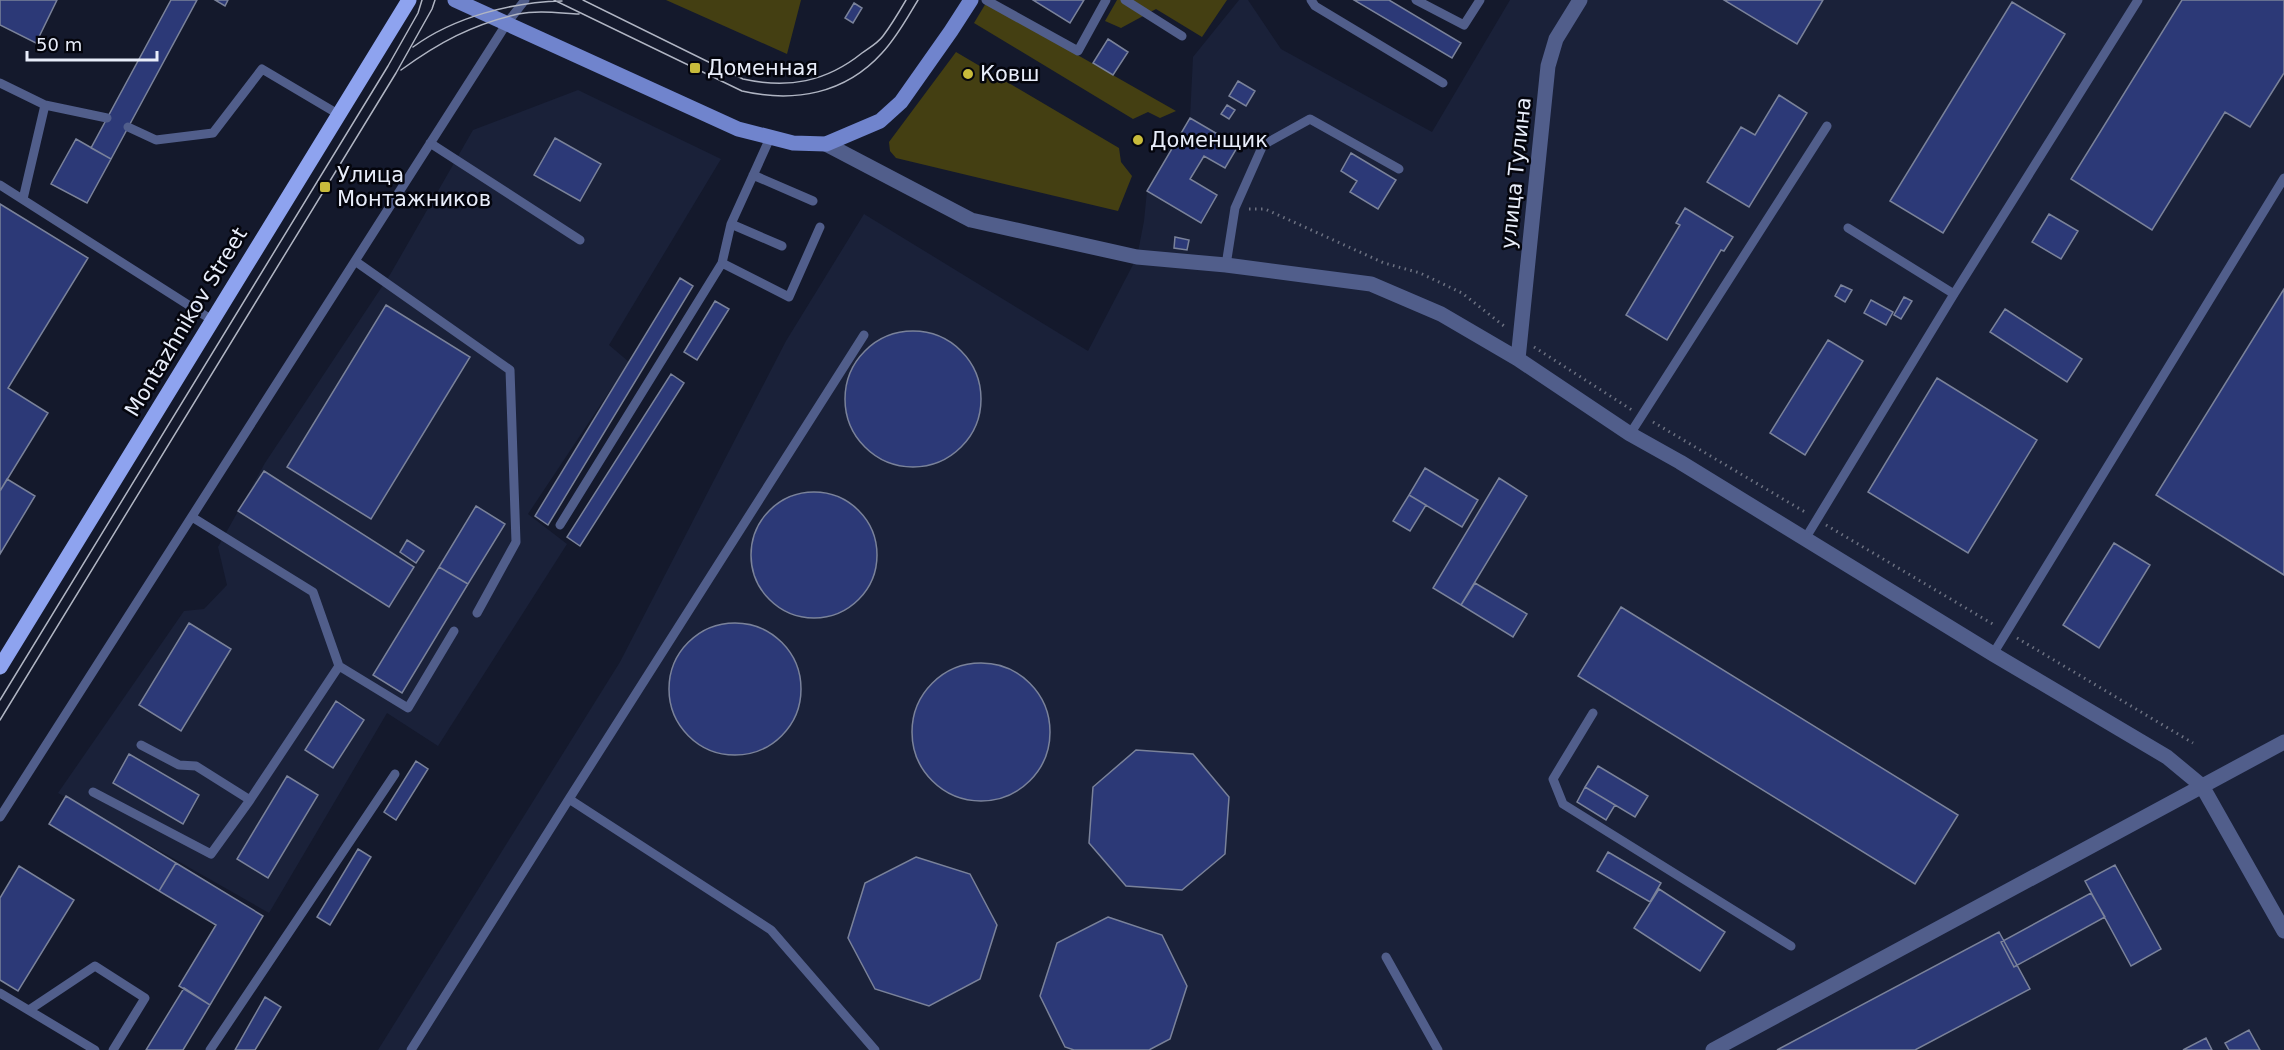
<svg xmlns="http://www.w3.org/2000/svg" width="2284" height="1050" viewBox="0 0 2284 1050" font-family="'DejaVu Sans',sans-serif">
<rect width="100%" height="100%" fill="#14192c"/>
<!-- built -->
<path fill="#1a2139" d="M1239,0h9l33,49 151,83 78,-132h774v1050h-1906l242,-388 166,-321 78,-127 224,137 49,-94 7,-36 3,-30 43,-73 3,-61z
M578,90l143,69 -112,186 20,17 -101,152 39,30 -129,202 -51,-33 -118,200 -211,-120 126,-182 20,-2 23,-24 -9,-38 47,-84 126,-190 82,-143z"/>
<!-- forest -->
<path fill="#443f12" d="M666,0h135l-14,54z
M1117,0h110l-25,37 -46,-28 -35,19 -16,-7z
M986,3l190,108 -16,7 -12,-6 -15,7 -159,-96z
M956,52l163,96 2,14 11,14 -14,35 -222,-53 -6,-7 -1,-9z"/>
<!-- building -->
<path fill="#2c3977" stroke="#7a829a" stroke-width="1.5" d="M0,0h57l-21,43 -36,-18z
M171,0h26l-86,159 -20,-11z
M215,0h13l-3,6z
M1033,0h51l-14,23z
M1354,0h35l72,43 -9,15z
M1724,0h99l-26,44z
M2182,0h102v73l-34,54 -25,-15 -73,118 -81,-51z
M2012,2l53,32 -122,199 -53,-32z
M854,3l8,5 -9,15 -8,-5z
M1108,39l20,13 -15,23 -20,-12z
M1238,81l17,10 -9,15 -17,-10z
M1779,95l28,18 -58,94 -42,-25 34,-55 14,8z
M1227,105l8,5 -6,9 -8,-5z
M1190,118l48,28 -13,22 -21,-12 -14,23 27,16 -16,28 -54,-32z
M555,138l46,26 -21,37 -46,-26z
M76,139l35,20 -24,44 -36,-19z
M1351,153l45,27 -18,29 -28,-17 7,-11 -16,-10z
M0,204l88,54 -80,130 40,25 -48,78z
M1685,208l48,29 -9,14 -3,-1 -54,90 -41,-25 54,-90 -4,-2z
M2049,214l29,17 -17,28 -29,-17z
M1175,237l14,3 -2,10 -13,-2z
M680,278l13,8 -145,239 -13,-9z
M1841,285l11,5 -7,12 -10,-6z
M2284,289v286l-128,-80z
M1904,297l8,4 -11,18 -7,-4z
M1871,300l22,12 -7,13 -22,-12z
M715,301l14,8 -32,51 -13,-8z
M386,305l84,52 -99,162 -84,-52z
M2005,309l77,50 -15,23 -77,-50z
M845 399a68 68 0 1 1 136 0a68 68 0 1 1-136 0Z
M1828,340l35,21 -58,94 -35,-22z
M671,374l13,9 -104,163 -13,-9z
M1937,378l100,62 -69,113 -100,-61z
M1425,468l53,32 -16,27 -53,-32z
M264,471l150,96 -25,40 -151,-96z
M1499,478l28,18 -66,109 -28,-17z
M7,479l28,17 -35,58v-63z
M751 555a63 63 0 1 1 126 0a63 63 0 1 1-126 0Z
M1409,495l17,10 -16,26 -17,-10z
M476,506l29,18 -37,60 -29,-17z
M407,540l17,11 -8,12 -16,-11z
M2114,543l36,22 -51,83 -36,-23z
M439,567l29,17 -66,109 -29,-18z
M1475,583l52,31 -14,23 -52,-32z
M1621,607l337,208 -43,69 -337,-208z
M189,623l42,26 -50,82 -42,-26z
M669 689a66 66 0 1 1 132 0a66 66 0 1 1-132 0Z
M912 732a69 69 0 1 1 138 0a69 69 0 1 1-138 0Z
M336,701l28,19 -31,48 -28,-18z
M1136,750l57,4 36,43 -4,57 -43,36 -56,-4 -37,-43 4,-56z
M129,754l70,41 -16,29 -70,-41z
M416,761l12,8 -32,51 -12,-8z
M1598,766l50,30 -13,21 -50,-30z
M287,776l31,19 -50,83 -31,-19z
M1585,787l30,18 -9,15 -29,-18z
M66,796l110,67 -17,28 -110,-67z
M358,849l13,8 -41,68 -13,-8z
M1608,852l53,31 -11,19 -53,-31z
M916,857l54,17 27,51 -17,54 -51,27 -54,-17 -27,-51 17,-55z
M176,863l87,53 -53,89 -31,-19 37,-61 -57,-34z
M2115,865l46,84 -30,17 -46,-85z
M19,866l55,34 -56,91 -18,-11v-82z
M1659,889l66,43 -25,39 -66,-43z
M2091,893l14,24 -91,50 -13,-25z
M1108,917l54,18 25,51 -17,53 -21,11h-75l-9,-3 -25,-51 17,-53z
M1999,932l31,57 -115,61h-138z
M184,988l26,17 -27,45h-37z
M265,997l16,10 -26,43h-20z
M2249,1030l11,20h-31l-4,-7z
M2206,1038l6,12h-29z"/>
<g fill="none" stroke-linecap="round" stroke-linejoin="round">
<!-- path -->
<path stroke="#6c7181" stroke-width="3" stroke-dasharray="1.5 4.5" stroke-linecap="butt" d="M1249,209h16l119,54 36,10 42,20 42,33
M1534,347l98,63
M1653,422l152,90
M1826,525l170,101
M2017,638l176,105"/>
<!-- lane -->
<path stroke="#515e8b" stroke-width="9" d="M986,0l92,51 28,-51
M1125,0l57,36
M1311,0l4,6 128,77
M1416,0l48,25 16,-25
M0,83l45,22 62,13
M128,127l28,13 57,-7 49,-64 76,45
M770,138l-39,86 -9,39 67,34 31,-70
M430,143l150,97
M753,175l60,26
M0,185l212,135
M23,199l22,-94
M731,224l51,22
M1848,228l106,66
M355,261l155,109 6,172 -39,71
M1226,265l9,-57 28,-63 47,-26 89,50
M864,335l-295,464 202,131 104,120
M1630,434l197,-308
M192,517l121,75 26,74 69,42 46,-77
M560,525l162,-262
M1805,539l149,-245 184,-294
M1993,654l291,-476
M1593,713l-40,66 10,25 228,142
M141,745l38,20 17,1 54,34
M93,792l118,62 39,-54 89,-134
M0,817l507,-794 18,-23
M1386,957l52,93
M0,993l95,57
M29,1010l66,-44 50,32 -32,52
M210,1050l185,-276
M411,1050l158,-251"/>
<!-- street -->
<path stroke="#515e8b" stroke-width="15" d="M826,144l145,76 166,37 89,8 145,19 70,30 77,45 112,75 50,28 313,192 174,103 35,29 82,145
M1518,359l30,-293 8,-27 24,-39
M1713,1050l571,-308"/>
<!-- secondary -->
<path stroke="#7084cd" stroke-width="15" d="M455,0l283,129 55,14 33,1 54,-23 21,-19 50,-71 20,-31"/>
<!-- primary -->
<path stroke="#8ea3ef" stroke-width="15" d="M0,667l409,-667"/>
<!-- tram -->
<path stroke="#b0b5c3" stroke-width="1.5" d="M554,0l188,91c52,12 103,3 140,-38 15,-16 25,-35 36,-53
M583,0l160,79c45,10 83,3 119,-26 7,-5 16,-10 21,-17 9,-12 16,-24 23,-36
M413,47c41,-30 99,-45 149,-46
M401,70c37,-27 72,-46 117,-56 20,-4 41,-1 61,0
M0,700l388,-634 30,-53 4,-13
M0,720l396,-647 36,-64 3,-9"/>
</g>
<!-- markers -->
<g fill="#c8bb3b" stroke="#04050d" stroke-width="2">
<rect x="689" y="62" width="12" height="12" rx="3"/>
<circle cx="968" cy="74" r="6"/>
<circle cx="1138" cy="140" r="6"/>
<rect x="319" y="181" width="12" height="12" rx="3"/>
</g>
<g text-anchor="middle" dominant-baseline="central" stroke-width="5" stroke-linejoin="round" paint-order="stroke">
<!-- poi labels -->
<g font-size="21" fill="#e8edfa" stroke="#04050d" text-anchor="start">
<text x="707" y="68">Доменная</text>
<text x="980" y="74">Ковш</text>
<text x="1150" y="140">Доменщик</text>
<text x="337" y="175">Улица<tspan x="337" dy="24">Монтажников</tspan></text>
</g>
<!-- street labels -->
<g font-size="21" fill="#e8edfa" stroke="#04050d">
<text transform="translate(1516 173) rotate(-84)">улица Тулина</text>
<text transform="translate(186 322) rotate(-59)">Montazhnikov Street</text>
</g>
</g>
<!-- scale -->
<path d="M27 51v9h130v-9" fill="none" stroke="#e8edfa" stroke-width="3"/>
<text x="36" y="51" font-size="18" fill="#e8edfa" stroke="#04050d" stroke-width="4.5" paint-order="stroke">50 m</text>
</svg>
